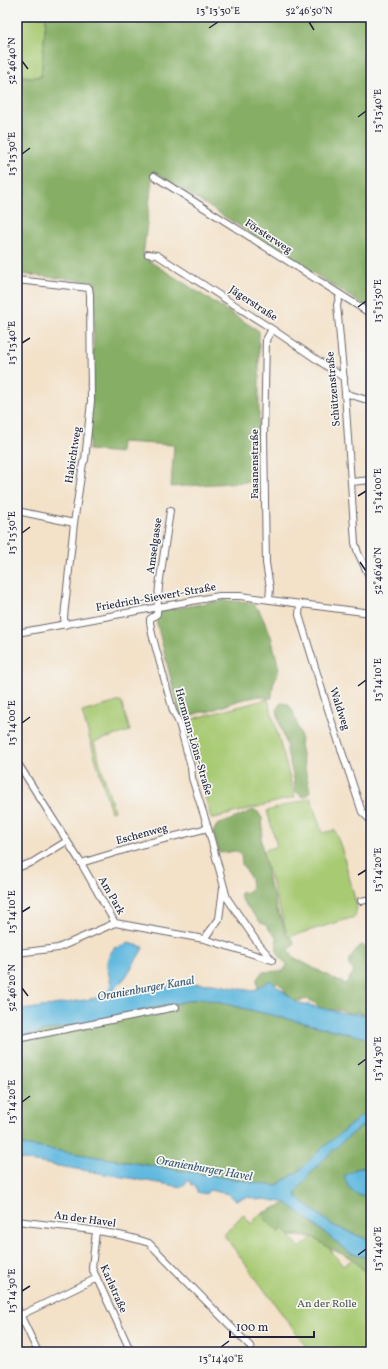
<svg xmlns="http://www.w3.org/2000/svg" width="388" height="1369" viewBox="0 0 388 1369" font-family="Vollkorn,serif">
<rect width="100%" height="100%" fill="#f6f6f2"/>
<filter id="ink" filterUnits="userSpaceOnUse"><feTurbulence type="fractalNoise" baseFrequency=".025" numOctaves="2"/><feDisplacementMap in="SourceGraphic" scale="8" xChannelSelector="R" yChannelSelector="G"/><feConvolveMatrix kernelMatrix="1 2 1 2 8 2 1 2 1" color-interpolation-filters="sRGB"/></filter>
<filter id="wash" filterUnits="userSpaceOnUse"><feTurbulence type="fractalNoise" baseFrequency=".012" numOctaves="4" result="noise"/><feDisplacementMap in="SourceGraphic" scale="16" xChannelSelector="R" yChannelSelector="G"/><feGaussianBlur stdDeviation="0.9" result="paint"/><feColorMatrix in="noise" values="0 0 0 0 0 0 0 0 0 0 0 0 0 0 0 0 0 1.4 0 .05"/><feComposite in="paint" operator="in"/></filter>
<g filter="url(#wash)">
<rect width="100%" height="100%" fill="#f3e1c8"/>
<!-- green -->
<path fill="#a8ca73" stroke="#657657" d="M17,17h29l-5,60 -24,-1z
M268,699l27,98 -84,22 -26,-98z
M121,701l9,30 -36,11 20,69 -3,1 -29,-100z
M311,798l11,35 13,-3 7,20 15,57 -2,10 -67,20 -26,-86 15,-5 -10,-35z
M243,1214l8,10 9,-10 19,19 4,-5 17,20 13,-11 16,11 14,18 10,-7 18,19v74h-61l-86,-117z"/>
<!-- forest -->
<path fill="#86ae65" stroke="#546850" d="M46,17h325v293l-218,-139 -10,86 116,74v150l-88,6 3,-42 -53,-3 -1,11 -31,-3 3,-49 3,-119 -75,-8h-3v-198l24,1z
M224,600l28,3 7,7 12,26 8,33 -6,16 -1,13h-6l-6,-2 -20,4 -33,12h-6l-20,7 -25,-99 5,-9z
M281,703l7,1 5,7 8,26 -1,8 10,46 -4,6 -5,-1 -6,-5 -1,-12 -6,-23 -2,-13 -7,-22 -2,-12z
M254,810l4,2 4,6 1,11 -2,8 1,9 7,38 5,12 3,14 8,18v6l8,6 1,4 -5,6 4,7 45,24 5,1v3l5,-4 6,-10 -6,-7c2,-7 8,-16 14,-19l9,4v67l-14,-4 -7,3c-8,-7 -17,-5 -28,-5 -17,-18 -15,-7 -35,-9l-3,-12 -6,-6 -10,3 -10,5 -1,-12 5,-7 21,-1 4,-6c-9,-10 -12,-13 -10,-27l-6,-6 -5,-7 -6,-3 -10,-12 -9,-11 -1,-6 7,-1 5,-4 -1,-9 -9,-15 -1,-9 -4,-4c-7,0 -12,3 -18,1l-6,-20 4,-7c13,-4 24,-10 37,-15z
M201,998l170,41v69l-51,42 -21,21 -23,15 -259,-42v-107z
M371,1120v46l-15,3 4,27 11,-2v47l-39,-16 -35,-28 -1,-5 12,-16 26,-28z
M287,1203l62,49 22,6v20l-18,-19 -24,-11 -16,-11 -23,-1 -7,-8 -4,5 -19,-19z"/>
<!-- water -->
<path fill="#62b9df" stroke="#426e8d" d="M128,943l16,4 -19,31 -10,10v4l2,3 69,-12 27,1 40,7 17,-11 26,22 46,11 29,2v24l-170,-41 -184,39v-26l79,-13c27,-10 7,-23 12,-40 2,-5 5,-8 7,-11l2,1z
M371,1108v12c-29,20 -54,43 -75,72l1,5 35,28 39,16v17l-22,-6 -62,-49 -23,-4 -7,1 -9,-3 -12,3 -8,-6 -19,-4 -3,4 -9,-2 -1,-5 -5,-3 -1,-3h-3l-2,4 -3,2 -165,-28v-15l259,42 23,-15 21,-21z
M371,1166v28l-11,2 -11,-7 -5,-13 12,-7z"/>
</g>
<g filter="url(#ink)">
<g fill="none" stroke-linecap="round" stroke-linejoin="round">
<!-- street casing -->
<g stroke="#6b656c" stroke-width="8">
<path id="street" d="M154,176l217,138
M148,254l9,1 115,74 72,49
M17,281v-1l72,8 1,7 1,106 -6,59 -2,3 -9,60 -10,94 1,8
M340,295l-3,10 8,88 10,150 3,10 13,27
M345,393l22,7 4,3
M351,482l20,-2
M17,511l57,12
M170,511l-11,75 -2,28 -7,5v3l2,12 21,77 6,12 12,44 1,11 16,50 19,70 30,44 15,18
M269,600l1,-12 -4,-25 -2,-128 2,-95 6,-11
M300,604l-1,11 32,104 31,93 9,9
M17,633l202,-37h21l131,17
M17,762l64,101 34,60 89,16 68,21
M81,863l63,-19 64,-16
M17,868l16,-6 34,-21
M361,901l10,-2
M204,939l15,-20 4,-31
M17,953l41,-5 57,-25
M17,1039l159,-32
M17,1221c44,6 90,8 132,22l101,103 2,6
M96,1231l-4,37 39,84
M17,1308l21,44
M17,1317l80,-39"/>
</g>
<!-- street -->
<use href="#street" stroke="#fff" stroke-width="6"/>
</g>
</g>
<!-- ticks -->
<path fill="none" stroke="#22223b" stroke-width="1.5" d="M309,22l5,8M209,28l9,-6M22,61l6,8M358,117l8,-6M22,154l8,-6M358,307l8,-6M22,343l8,-5M358,496l8,-5M22,533l8,-6M360,562l6,9M358,686l8,-6M22,723l8,-6M358,875l8,-5M22,912l8,-5M22,988l6,8M358,1065l8,-6M22,1102l8,-6M358,1255l8,-6M22,1291l8,-5M221,1347l8,-6"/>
<g text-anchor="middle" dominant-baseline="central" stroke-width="3.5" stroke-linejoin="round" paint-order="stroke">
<!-- street labels -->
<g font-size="11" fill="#22223b" stroke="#f6f6f2">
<text transform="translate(268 237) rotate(33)">Försterweg</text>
<text transform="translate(253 304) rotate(33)">Jägerstraße</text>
<text transform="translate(334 389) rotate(-95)">Schützenstraße</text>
<text transform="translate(74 455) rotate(-81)">Habichtweg</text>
<text transform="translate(255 464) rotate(-90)">Fasanenstraße</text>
<text transform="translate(155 546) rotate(-82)">Amselgasse</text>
<text transform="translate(156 598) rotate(-10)">Friedrich-Siewert-Straße</text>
<text transform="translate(339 709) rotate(72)">Waldweg</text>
<text transform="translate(193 742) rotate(74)">Hermann-Löns-Straße</text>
<text transform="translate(142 835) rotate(-15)">Eschenweg</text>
<text transform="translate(111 896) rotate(60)">Am Park</text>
<text transform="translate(85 1220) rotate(8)">An der Havel</text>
<text transform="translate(113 1289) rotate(66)">Karlstraße</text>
</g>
<!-- park labels -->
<g font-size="11" fill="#4a544c" stroke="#f6f6f2">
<text x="327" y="1304">An der Rolle</text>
</g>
<!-- water labels -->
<g font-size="12" font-style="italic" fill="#385774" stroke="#f6f6f2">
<text transform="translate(146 989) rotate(-10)">Oranienburger Kanal</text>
<text transform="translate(204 1169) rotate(10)">Oranienburger Havel</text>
</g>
</g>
<!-- margin -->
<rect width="388" height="1369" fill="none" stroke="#f6f6f2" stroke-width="44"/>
<!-- scale -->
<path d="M230 1331v6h84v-6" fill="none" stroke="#22223b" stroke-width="2"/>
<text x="236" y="1331" font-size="12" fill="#22223b" stroke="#f6f6f2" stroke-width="3" paint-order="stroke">100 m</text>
<rect x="22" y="22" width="344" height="1325" fill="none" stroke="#22223b" stroke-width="1.5"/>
<g font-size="10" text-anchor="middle" fill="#22223b">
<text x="218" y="14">13°13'30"E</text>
<text x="309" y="14">52°46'50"N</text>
<text transform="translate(11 61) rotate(-90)" y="4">52°46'40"N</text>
<text transform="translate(377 111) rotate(-90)" y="4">13°13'40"E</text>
<text transform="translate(11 154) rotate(-90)" y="4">13°13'30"E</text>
<text transform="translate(377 301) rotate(-90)" y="4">13°13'50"E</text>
<text transform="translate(11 343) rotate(-90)" y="4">13°13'40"E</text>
<text transform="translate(377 491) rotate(-90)" y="4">13°14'00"E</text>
<text transform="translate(11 533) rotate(-90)" y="4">13°13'50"E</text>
<text transform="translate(377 571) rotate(-90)" y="4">52°46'40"N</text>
<text transform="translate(377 680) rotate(-90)" y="4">13°14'10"E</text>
<text transform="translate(11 723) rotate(-90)" y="4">13°14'00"E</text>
<text transform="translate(377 870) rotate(-90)" y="4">13°14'20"E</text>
<text transform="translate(11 912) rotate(-90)" y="4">13°14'10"E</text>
<text transform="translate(11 988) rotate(-90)" y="4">52°46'20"N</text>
<text transform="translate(377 1059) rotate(-90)" y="4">13°14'30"E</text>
<text transform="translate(11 1102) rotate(-90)" y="4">13°14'20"E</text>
<text transform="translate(377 1249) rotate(-90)" y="4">13°14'40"E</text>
<text transform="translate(11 1291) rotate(-90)" y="4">13°14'30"E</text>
<text x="221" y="1362">13°14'40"E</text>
</g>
</svg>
